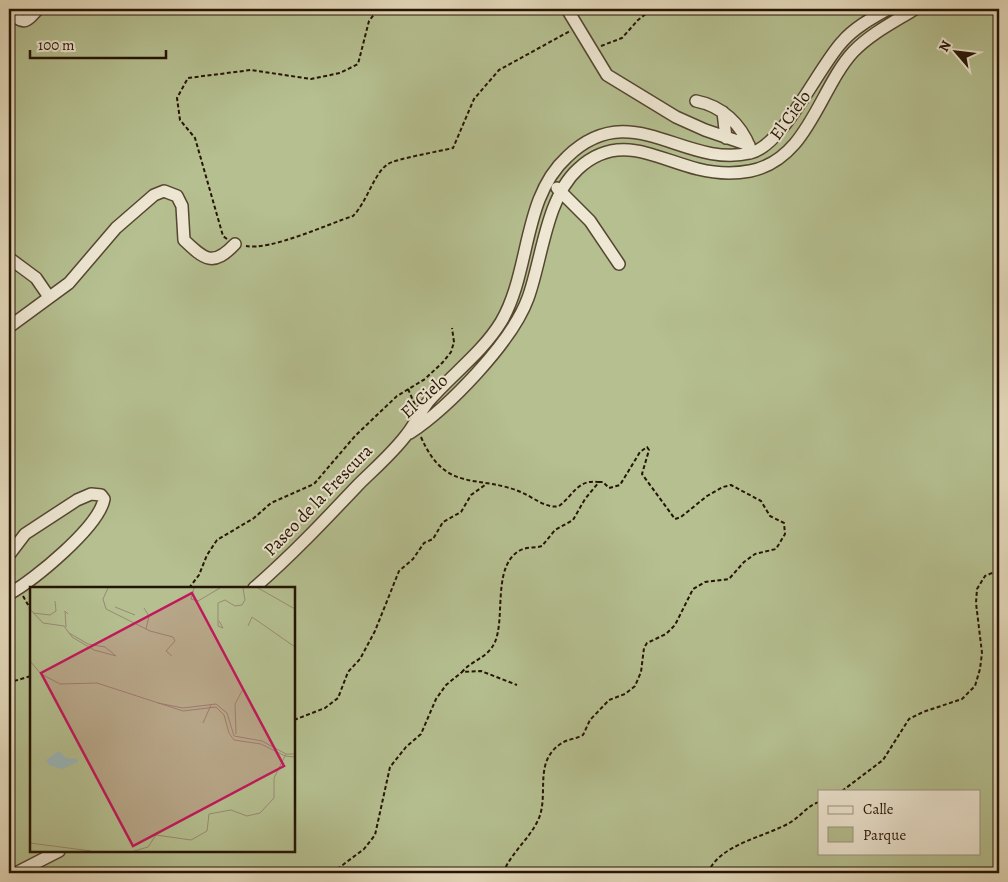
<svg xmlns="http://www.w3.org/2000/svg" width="1008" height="882" viewBox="0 0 1008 882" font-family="Alegreya,serif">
<rect width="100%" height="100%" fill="#e5dabc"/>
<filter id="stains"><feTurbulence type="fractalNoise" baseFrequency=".004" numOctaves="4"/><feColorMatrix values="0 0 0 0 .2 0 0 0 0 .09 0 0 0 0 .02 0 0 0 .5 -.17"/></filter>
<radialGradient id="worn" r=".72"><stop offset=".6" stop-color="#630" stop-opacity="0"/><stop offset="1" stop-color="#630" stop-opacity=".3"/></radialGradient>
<!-- green -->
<path fill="#b5bf90" stroke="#6d6a4a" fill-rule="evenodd" d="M9,9h990v864h-990zM31,588h263v263h-263zM819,791h160v62h-160z"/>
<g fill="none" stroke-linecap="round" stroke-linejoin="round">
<!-- minor casing -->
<g stroke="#554631" stroke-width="14">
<path id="minor" d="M567,9l40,66 69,42 29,13 44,15
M998,9l1,2
M9,10c14,15 16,14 29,-1
M696,101c26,5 45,23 54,47
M723,112l3,26
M557,188l33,33 29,43
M9,258l27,20 13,19
M9,327l60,-44 47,-55 38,-33 10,-4 13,5 5,10 2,34c21,20 29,27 51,4
M410,433c39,-26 102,-91 118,-135 14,-38 18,-100 50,-129 40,-37 76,-11 120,0 16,4 36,5 52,2 58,-11 69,-82 103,-119 17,-18 41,-30 62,-43
M9,555l16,-21 52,-34 14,-6 10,1 3,4c-5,28 -70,81 -95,95
M254,588c37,-32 70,-67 104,-103 16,-16 35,-32 49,-51 8,-10 13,-22 21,-32 23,-27 54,-49 73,-80 30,-51 21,-124 66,-165 64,-62 117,12 183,-4 33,-7 68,-85 92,-111 12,-14 30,-24 46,-33
M16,873l43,-22"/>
</g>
<!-- path -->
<path stroke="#251403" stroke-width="2" stroke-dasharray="4 2.5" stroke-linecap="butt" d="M601,46l21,-8 16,-18 14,-11
M227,239l-4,-3 -28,-98 -15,-18 -3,-22 11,-20 63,-8 60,9 29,-6 18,-9 11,-43 9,-12
M246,246c24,5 82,-22 107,-30 14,-14 21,-43 35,-52 7,-5 53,-13 65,-16l21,-49 25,-29 71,-39
M408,389l7,16
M421,437c25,58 58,36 102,56 11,5 24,16 36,13 15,-11 18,-27 40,-24l-14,17 -12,21 -18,10 -13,16c-6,2 -13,1 -19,3 -32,13 -17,67 -28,93 -8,17 -22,17 -33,30l19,-1 36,14
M9,564l4,15
M189,588l10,-13 8,-20 10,-15 37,-22 17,-15 43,-19 41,-48 42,-40 28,-17 18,-17 8,-10 3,-10 -2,-14
M23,596l8,14
M9,711l2,-9v-20l20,-6
M294,720l31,-12 13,-10 10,-26 12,-13 15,-28 24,-60 14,-12 11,-16 9,-4 10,-17 18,-10 10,-17 14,-10
M842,791l41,-31 26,-41 14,-7 39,-13 13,-13 5,-17 2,-16 -6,-50 1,-14 8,-13 14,-6
M332,873l32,-24 11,-14 15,-68 16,-20 15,-13 15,-35 10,-14 16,-13
M503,873c9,-22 27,-34 36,-55 10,-25 -6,-57 23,-75 6,-4 14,-4 21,-8l7,-15 19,-20 16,-6 10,-8 6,-14 3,-24 3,-5 19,-9 9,-9 18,-36 12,-7 24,-3 15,-17 11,-8 21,-5 9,-15 -1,-11 -14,-7 -9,-15 -30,-16 -8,2 -16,9 -26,21 -6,2 -33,-45 7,-24 -2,-3 -7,5 -20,33 -11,3 -6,-6h-4
M708,873c11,-29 58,-36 83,-51 11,-7 16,-16 28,-20"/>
<!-- minor -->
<use href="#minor" stroke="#eee7d3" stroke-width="11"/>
</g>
<g text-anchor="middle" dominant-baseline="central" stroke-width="4" stroke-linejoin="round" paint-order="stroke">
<!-- street labels -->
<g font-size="18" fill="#251403" stroke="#eee7d3">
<text transform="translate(790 115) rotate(-54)">El Cielo</text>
<text transform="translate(424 396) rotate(-42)">El Cielo</text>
<text transform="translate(318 500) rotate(-46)">Paseo de la Frescura</text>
</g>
</g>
<!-- overview -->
<g transform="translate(30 587)">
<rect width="265" height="265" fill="#e5dabc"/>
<path d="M0,1h265v263h-265z" fill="#b5bf90"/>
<path d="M29,164l7,7 12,1v3l-16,7 -13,-4 -3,-5z" fill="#9bb8bb"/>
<path fill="none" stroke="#988b72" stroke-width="1" d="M78,1l-5,11 3,10 44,22 23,6 2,4 -9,10 6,5M164,1l-3,11 7,2 22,-13M228,1l37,21M85,20l20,8M114,21l5,8 -3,13M0,22l13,14 21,3 8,11 22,13 22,6 -11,-9 -17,-3 -19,-11M3,26l17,2 6,-4 -1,-10M189,34l4,7 -5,-2v-23l7,-3 10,6 7,-1 3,-5 -2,-12M218,39l4,-9 43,30M36,40l-1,-16 3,3M0,74l11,13 19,10 37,-1 86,28 33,-4 8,8 5,18 5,7 27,4 24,12 10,1M128,116l25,5 33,-4 11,9 7,23 28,5 24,13h9M173,136l8,-18M206,147l-1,-30 8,-15M0,256l61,8M104,264l14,-4 8,-12 35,5 16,-9 2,-17 22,-4 16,6 13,-3 14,-15v-20l12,-24"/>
<path fill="#c2185b" fill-opacity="0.15" stroke="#c2185b" stroke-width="2.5" d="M162,6l92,173 -151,80 -92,-173z"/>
<rect width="265" height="265" fill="none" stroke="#251403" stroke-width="2.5"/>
</g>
<!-- margin -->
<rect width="1008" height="882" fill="none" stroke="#e5dabc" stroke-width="30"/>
<rect x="10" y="10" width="988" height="862" fill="none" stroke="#251403" stroke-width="2.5"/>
<rect x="15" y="15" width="978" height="852" fill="none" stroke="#251403"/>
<!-- legend -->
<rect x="818" y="790" width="162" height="65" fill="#eee7d3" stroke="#9e9380"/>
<rect x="828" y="806" width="25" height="8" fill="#eee7d3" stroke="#9e9380"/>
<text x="863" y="814" font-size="15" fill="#251403">Calle</text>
<rect x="828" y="827" width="25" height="15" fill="#b5bf90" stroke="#9e9380"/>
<text x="863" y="840" font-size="15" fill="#251403">Parque</text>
<!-- north arrow -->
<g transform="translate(956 52) rotate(298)" stroke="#eee7d3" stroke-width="4" paint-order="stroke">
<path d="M0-4L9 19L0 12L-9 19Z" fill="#251403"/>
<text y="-8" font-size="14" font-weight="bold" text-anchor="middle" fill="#251403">N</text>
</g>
<!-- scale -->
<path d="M30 50v8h136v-8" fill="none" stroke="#251403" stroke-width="2.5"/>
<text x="38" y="50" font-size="15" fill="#251403" stroke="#eee7d3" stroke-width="4" paint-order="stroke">100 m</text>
<rect width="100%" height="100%" filter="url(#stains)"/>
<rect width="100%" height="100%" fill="url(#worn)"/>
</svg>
